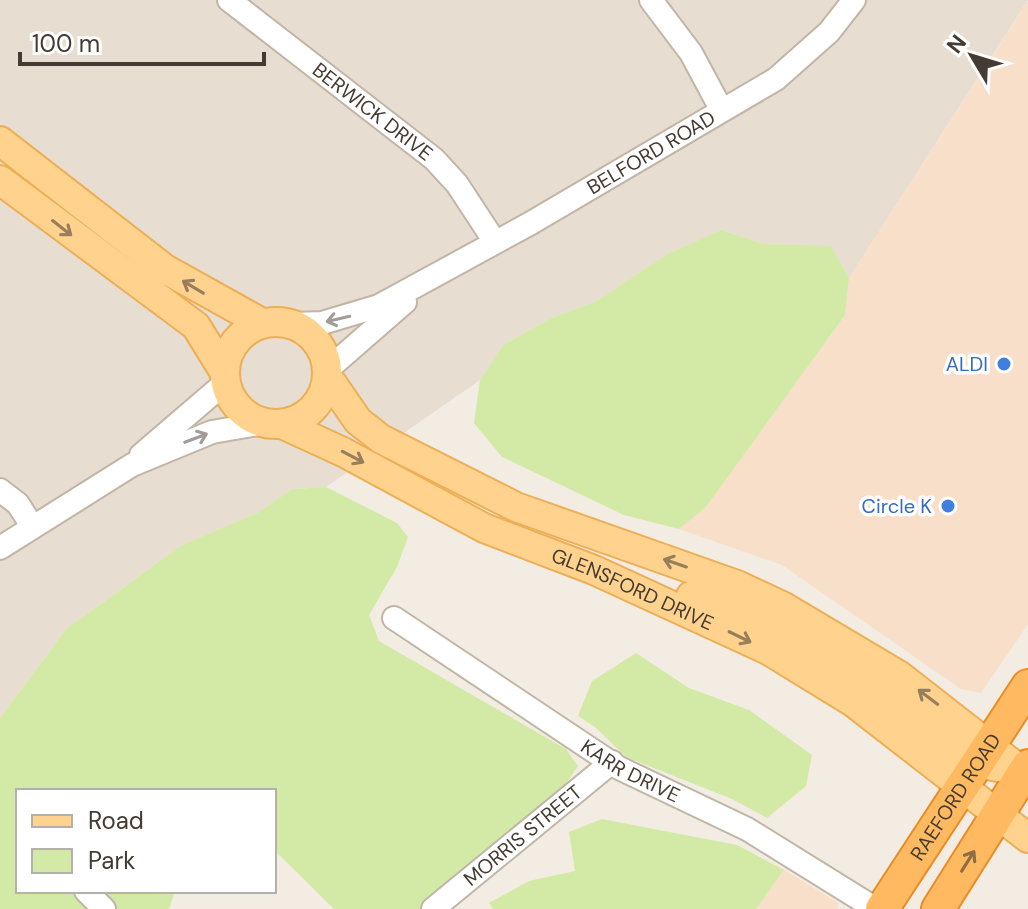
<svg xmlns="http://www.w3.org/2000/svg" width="1028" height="909" viewBox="0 0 1028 909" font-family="'DM Sans',sans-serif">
<rect width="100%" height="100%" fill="#f2ece2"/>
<!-- residential -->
<path fill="#e7ddd0" d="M0,0h1028l-179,278 -18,-31 -67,-3 -43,-14 -54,24 -72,48 -44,16 -48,27 -23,35 -154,107 -34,2 -33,23 -77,33 -116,84 -66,89z"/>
<!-- commercial -->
<path fill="#f7dfca" d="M1028,1v623l-47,69 -20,-4 -179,-124 -103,-36 27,-22 139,-192 4,-37z
M784,870l53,32 1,7h-82z"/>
<!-- green -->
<path fill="#d3eaa7" d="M721,230l43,14 67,2 18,32 -4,37 -139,192 -27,22 -55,-14 -122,-58 -28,-34 6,-43 23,-35 48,-27 44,-16 72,-48z
M326,487l71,36 11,14 -11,30 -28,48 10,26 187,108 12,17 -24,36 -133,107h-87l-60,-59v-59h-256v100h157l-6,18h-169v-191l66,-89 116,-84 77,-33 33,-23z
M636,653l53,35 60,22 63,45 -6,31 -39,32 -35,-19 -106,-42 -31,-30 -17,-11 14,-35z
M602,819l135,26 47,25 -28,39h-263l-4,-6 40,-22 46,-10 -6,-39z"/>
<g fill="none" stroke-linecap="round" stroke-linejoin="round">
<!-- minor casing -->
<g stroke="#c1b5a7" stroke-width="26">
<g id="minor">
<path id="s1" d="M229,0l205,159 23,25 38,58"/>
<path d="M651,0l40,53 30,56"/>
<path id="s2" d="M294,324l28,-1 57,-17 152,-83 245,-144 53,-47 25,-32"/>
<path d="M327,370l78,-68"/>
<path d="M141,455l85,-73"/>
<path d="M0,490l18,14 14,22"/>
<path d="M0,548l132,-83 80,-33 52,-9"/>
<path id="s3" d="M394,618l225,150 128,61 129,80"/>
<path d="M86,891l18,18"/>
<path id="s4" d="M433,909l179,-147"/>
</g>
</g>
<!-- major casing -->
<g stroke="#ecaf57" stroke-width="32">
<g id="major">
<path d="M0,141l165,128 97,54"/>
<path d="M0,180l196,146 29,47"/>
<circle cx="276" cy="373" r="51"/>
<path d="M327,376l31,45 23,18 135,68 221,78 47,22 116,69 128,100"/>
<path id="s5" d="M282,424l61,28 141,76 110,42 174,80 85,52 175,136"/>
<path d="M691,596c109,30 198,100 286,167l21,4"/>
</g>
</g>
<!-- highway casing -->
<g stroke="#e88c27" stroke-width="36">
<g id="highway">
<path id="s6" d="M882,909l146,-223"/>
<path d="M938,909l90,-143"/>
</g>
</g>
<!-- minor -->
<use href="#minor" stroke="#fff" stroke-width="22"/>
<!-- major -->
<use href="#major" stroke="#ffd38e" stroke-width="28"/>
<!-- highway -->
<use href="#highway" stroke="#ffb960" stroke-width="32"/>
</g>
<!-- one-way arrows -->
<defs><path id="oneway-shaft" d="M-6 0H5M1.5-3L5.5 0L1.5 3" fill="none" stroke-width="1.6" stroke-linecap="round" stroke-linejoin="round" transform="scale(2)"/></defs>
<g stroke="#987f5b">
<use href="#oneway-shaft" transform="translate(62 228) rotate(38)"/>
<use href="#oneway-shaft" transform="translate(193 287) rotate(-149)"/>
<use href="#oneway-shaft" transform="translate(353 457) rotate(28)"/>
<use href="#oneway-shaft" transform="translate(675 563) rotate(-161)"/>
<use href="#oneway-shaft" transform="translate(740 637) rotate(26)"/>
<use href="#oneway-shaft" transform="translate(928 697) rotate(-143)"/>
</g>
<g stroke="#a29d98">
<use href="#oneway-shaft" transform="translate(338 319) rotate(167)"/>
<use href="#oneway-shaft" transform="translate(196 438) rotate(-21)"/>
</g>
<use stroke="#8f6d44" href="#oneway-shaft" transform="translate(968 861) rotate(-58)"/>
<!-- markers -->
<g fill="#3f7fe0" stroke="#fff" stroke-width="3">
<circle cx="1004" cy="364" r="8"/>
<circle cx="948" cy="506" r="8"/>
</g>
<g text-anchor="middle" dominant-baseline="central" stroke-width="7" stroke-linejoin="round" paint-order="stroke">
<!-- street labels -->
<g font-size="20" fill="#443b32" stroke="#fff">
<text stroke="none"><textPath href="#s1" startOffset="182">BERWICK DRIVE</textPath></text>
<text stroke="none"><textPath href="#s2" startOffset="400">BELFORD ROAD</textPath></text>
<text stroke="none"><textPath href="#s5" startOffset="388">GLENSFORD DRIVE</textPath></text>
<text stroke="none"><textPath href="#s3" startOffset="282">KARR DRIVE</textPath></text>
<text stroke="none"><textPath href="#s6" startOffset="134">RAEFORD ROAD</textPath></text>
<text stroke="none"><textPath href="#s4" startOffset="116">MORRIS STREET</textPath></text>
</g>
<!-- shop labels -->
<g font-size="20" fill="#366cbe" stroke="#fff" text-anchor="end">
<text x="988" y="364">ALDI</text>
<text x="932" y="506">Circle K</text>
</g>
</g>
<!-- legend -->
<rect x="16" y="789" width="260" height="104" fill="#ffffff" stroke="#b4b1ad" stroke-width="2"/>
<rect x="32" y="815" width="40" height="12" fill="#ffd38e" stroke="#b4b1ad" stroke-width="2"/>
<text x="88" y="829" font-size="24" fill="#443b32">Road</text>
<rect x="32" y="849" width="40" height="24" fill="#d3eaa7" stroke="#b4b1ad" stroke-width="2"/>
<text x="88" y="869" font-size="24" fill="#443b32">Park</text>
<!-- north arrow -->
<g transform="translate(972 56) rotate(308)" stroke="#ffffff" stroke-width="6" paint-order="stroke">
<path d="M0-6L14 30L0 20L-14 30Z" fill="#443b32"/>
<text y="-12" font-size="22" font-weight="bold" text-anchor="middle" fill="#443b32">N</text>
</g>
<!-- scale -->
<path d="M20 52v12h244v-12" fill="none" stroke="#443b32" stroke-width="4"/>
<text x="32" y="52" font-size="24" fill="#443b32" stroke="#ffffff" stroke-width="6" paint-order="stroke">100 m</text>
</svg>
